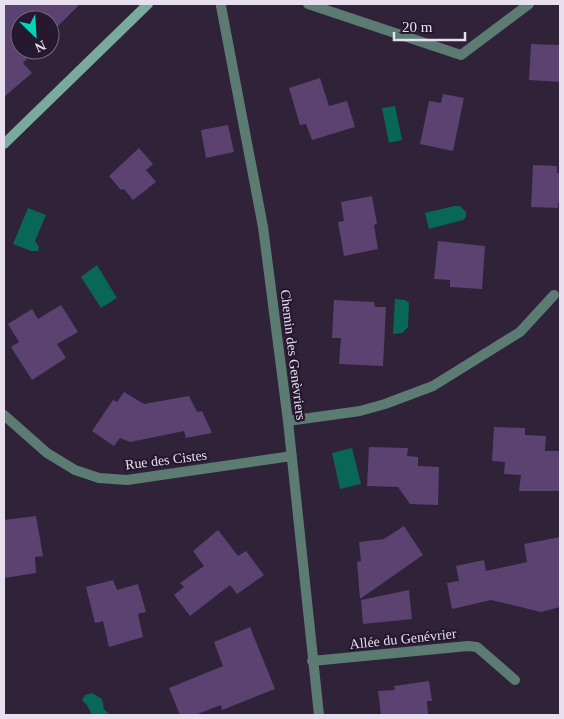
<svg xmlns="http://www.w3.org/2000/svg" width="564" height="719" viewBox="0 0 564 719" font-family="'Times New Roman',serif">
<rect width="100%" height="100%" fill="#2f2239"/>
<!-- water -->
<path fill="#096757" d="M395,106l7,34 -13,3 -7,-35z
M454,206h6l6,6v5l-3,3 -34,9 -4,-16z
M28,208l18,7 -11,26 4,6 -1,4h-7l-18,-7z
M97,265l20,33 -16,10 -20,-31z
M395,299l10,1 4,3 -1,24 -6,6 -9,1z
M352,448l9,36 -21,5 -8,-36z
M92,693l10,6 2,10 6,6h-18l-5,-10 -5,-5 3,-5z"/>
<!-- building -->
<path fill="#5c4271" d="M4,4h76l-30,30v-14h-30v30h15l-12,13 9,10 -28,24z
M531,44l29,1v37l-31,-2z
M320,78l9,28 18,-5 8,26 -43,13 -6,-16 -6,1 -11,-37z
M443,94l21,4 -11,53 -33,-7 9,-43 12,2z
M228,125l6,27 -28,6 -5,-28z
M139,148l14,16 -7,6 10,12 -23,18 -9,-11 -3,1 -12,-14z
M533,165l24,1v7h3v30h-2v5l-27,-1z
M372,196l5,28 -3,1 4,24 -34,7 -6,-34 6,-1 -3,-19z
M438,241l47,5 -3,43 -32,-2v-7l-16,-1z
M334,300l40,2 1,5h11l-3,59 -44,-2 2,-26h-9z
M61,305l17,27 -21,12 9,14 -34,22 -21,-33 8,-5 -11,-18 24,-15 6,10z
M124,392l20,12 45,-8 8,16 5,-1 10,22 -26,5 -2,-7 -54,11 -10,-4 -6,8 -22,-15 21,-31 4,2z
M494,427l31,1v7l21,1 -1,15h15v40h-41l2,-16 -17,-1 1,-12 -13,-1z
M369,447l39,1 -1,8 11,1v9l21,1 -1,38 -28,-1 -12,-17 -31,-1z
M36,516l7,40 -8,1 1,16 -32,5v-58z
M404,526l19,29 -63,44 -3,-37 4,-1 -2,-19 25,-3z
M218,530l20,26 8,-5 18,24 -27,19 -7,-9 -40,31 -16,-21 10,-8 -4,-4 24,-17 -11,-15z
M560,537v70l-19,5 -50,-12 -39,9 -5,-26 12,-2 -3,-15 28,-6 2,11 41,-9 -3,-18z
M113,580l4,10 21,-6 8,28 -8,2 5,23 -34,10 -6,-26 -8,2 -9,-36z
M409,590l3,29 -49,5 -2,-24z
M250,627l25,62 -53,21 -1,-5 -26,10h-15l-11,-27 54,-22 -9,-24z
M429,681l3,20h-5l1,14h-47l-3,-24 17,-1 -1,-4z"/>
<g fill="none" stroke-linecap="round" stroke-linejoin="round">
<!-- street -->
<path stroke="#5c7b73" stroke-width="10" d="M308,4l153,51 68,-51
M221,6l42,221 25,194 31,294
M4,415l43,38 28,17 24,8 28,2 165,-24
M288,421l72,-10 25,-7 48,-18 87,-54 34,-37
M312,661l156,-15 9,1 38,33"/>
<!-- secondary -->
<path stroke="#78aa9d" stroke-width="10" d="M4,144l144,-140"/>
</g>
<g text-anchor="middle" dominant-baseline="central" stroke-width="4.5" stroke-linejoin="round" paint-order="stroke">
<!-- street labels -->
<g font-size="14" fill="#e7deee" stroke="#25182f">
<text transform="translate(293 355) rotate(83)">Chemin des Genèvriers</text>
<text transform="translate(166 460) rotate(-7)">Rue des Cistes</text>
<text transform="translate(403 639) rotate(-6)">Allée du Genévrier</text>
</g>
</g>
<!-- border -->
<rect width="564" height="719" fill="none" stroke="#e7deee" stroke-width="10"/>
<!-- north arrow -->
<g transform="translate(35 35) rotate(155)"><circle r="24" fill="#25182f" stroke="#73677b"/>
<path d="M0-4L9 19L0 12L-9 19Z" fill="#01d5b7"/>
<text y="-8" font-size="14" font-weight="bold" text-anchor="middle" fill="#e7deee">N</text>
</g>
<!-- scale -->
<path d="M394 32v8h71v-8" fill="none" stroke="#e7deee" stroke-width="2.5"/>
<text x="402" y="32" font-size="15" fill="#e7deee" stroke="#25182f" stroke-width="4" paint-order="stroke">20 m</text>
</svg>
